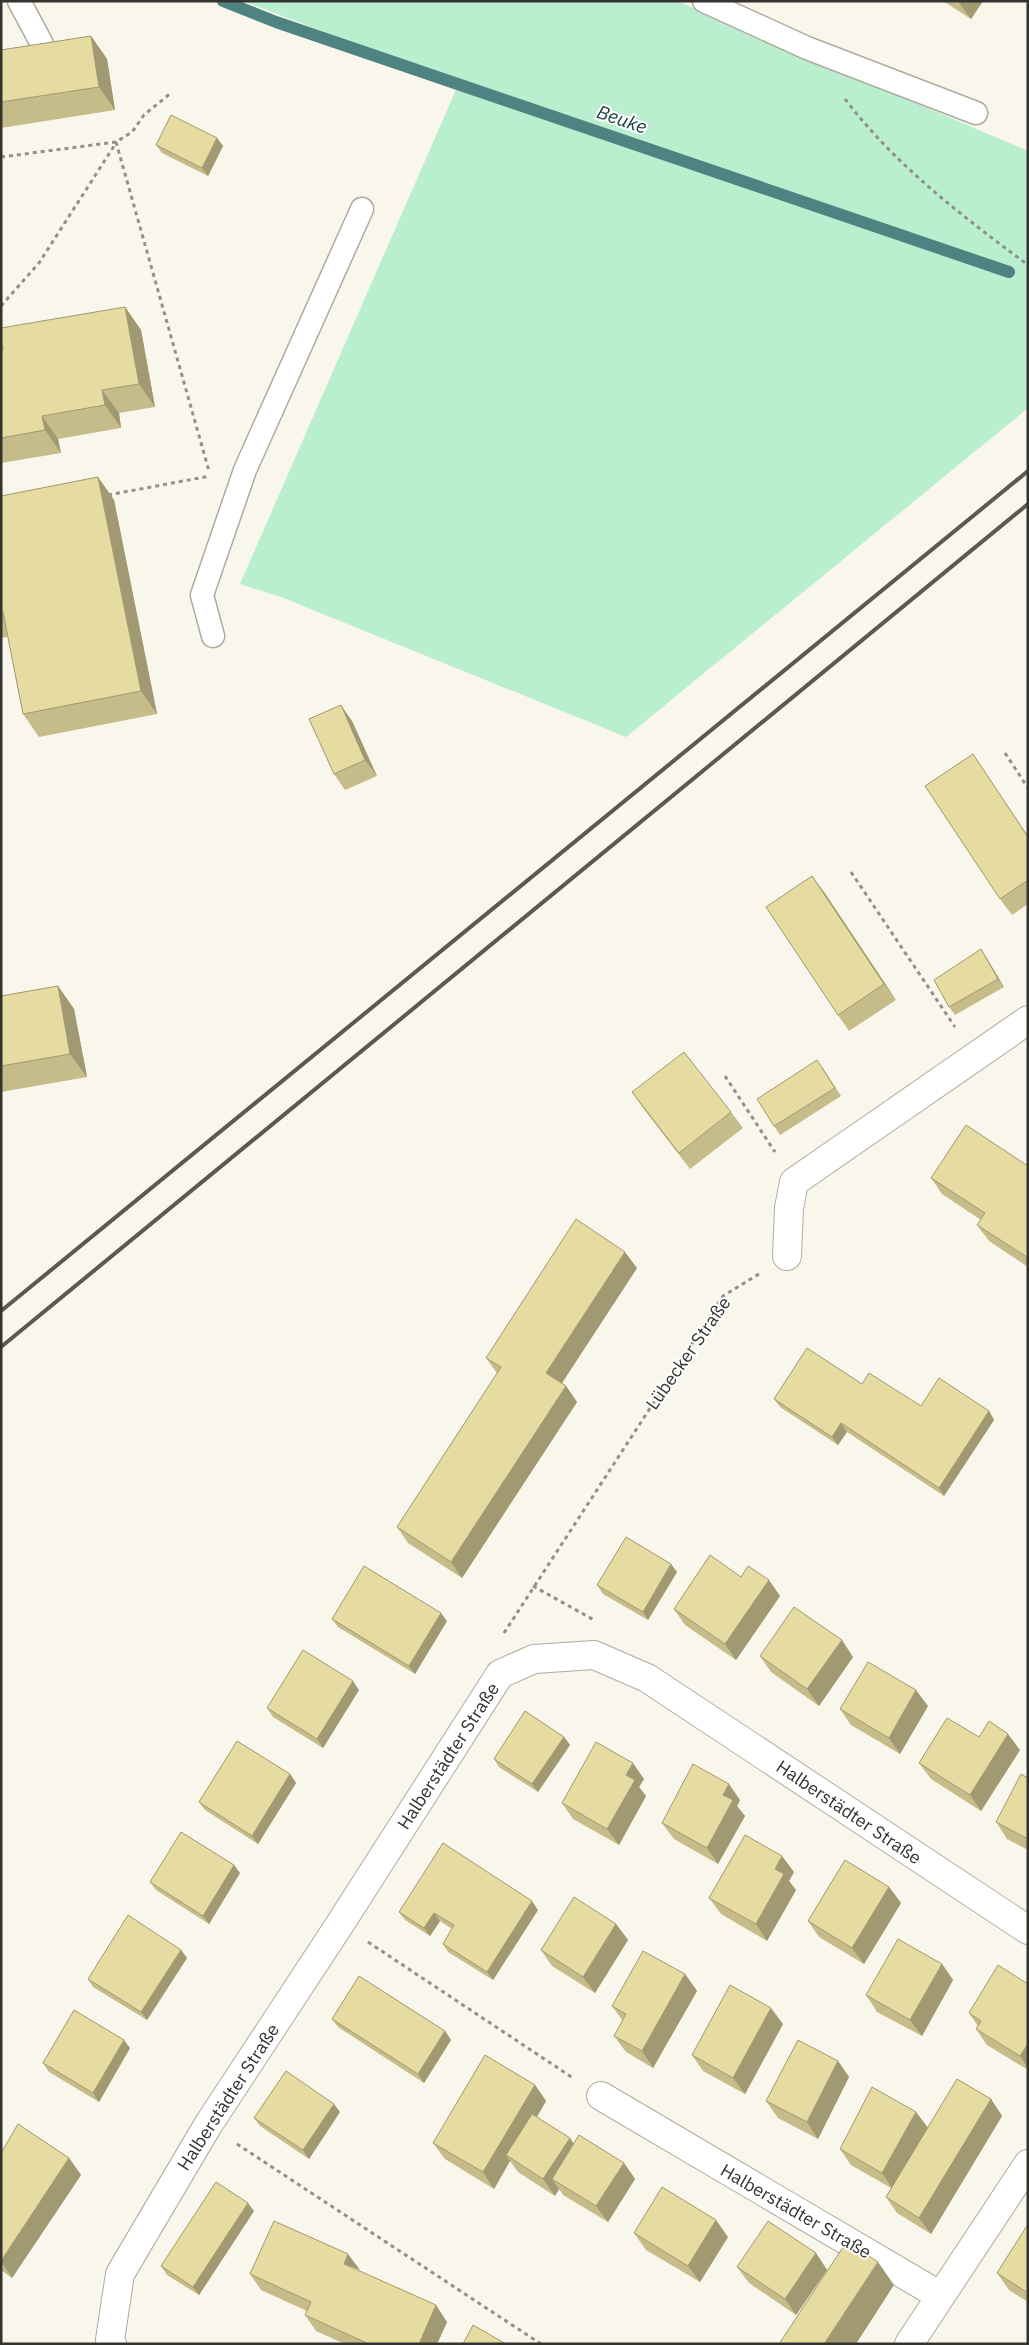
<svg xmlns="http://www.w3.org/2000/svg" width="1029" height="2345" viewBox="0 0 1029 2345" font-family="'IBM Plex Sans',sans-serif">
<rect width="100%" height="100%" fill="#f9f6eb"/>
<!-- green -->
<path fill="#b9efcf" d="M243,1h434l351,150v257l-402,329 -345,-140 -41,-13 219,-501z"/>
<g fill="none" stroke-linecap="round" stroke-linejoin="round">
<!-- stream -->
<path stroke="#4e8382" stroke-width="12" d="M223,1l53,21 733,250"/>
<!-- service casing -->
<g stroke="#aeaca1" stroke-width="25">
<path id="service" d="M19,1l23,43
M704,1l103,47 169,65
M213,636l-11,-41 43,-125 117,-261"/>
</g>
<!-- minor casing -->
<g stroke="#aeaca1" stroke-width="30">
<path id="minor" d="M787,1256l2,-48 5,-26 234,-162
M601,2096l338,199
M112,2344l-2,-4 10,-66 88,-149 132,-201 160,-250 34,-15 60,-4 53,23 381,252
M909,2344l119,-180"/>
</g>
<!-- path -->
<path stroke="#929089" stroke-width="3" stroke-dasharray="4 4" stroke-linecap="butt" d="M845,99c50,66 117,117 183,166
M116,142l93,329
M1,157l115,-15 16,-10 12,-17 28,-23
M1,306l38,-43 77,-120
M108,495l102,-19
M1005,753l23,35
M851,872l104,155
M725,1076l50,76
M533,1586l61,34
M504,1633l219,-337 36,-22
M368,1942l205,136
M237,2144l304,200"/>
<!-- service -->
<use href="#service" stroke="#fff" stroke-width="22"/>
<!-- minor -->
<use href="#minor" stroke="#fff" stroke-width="28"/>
<!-- rail -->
<path stroke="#5b5954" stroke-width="4" d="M1,1311l1027,-840
M1,1347l1027,-843"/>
</g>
<!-- wall -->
<path fill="#c6bc8a" d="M943,1h40l-12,18z
M91,36l16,23 8,51 -114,18v-78z
M217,138l6,8 -15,30 -46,-23 -6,-8z
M125,307l16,23 14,77 -36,6 2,15 -63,11 3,14 -60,10v-112z
M98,477l16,23 43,214 -118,23 -16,-23 -15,-77 -7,1v-142z
M352,721l25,55 -32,14 -11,-16z
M973,754l55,82v68l-16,11 -12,-16z
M824,892l72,108 -47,31 -11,-16z
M986,957l18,30 -49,28 -6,-8z
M58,986l16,23 13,68 -86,15v-96z
M823,1068l18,28 -61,39 -6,-9z
M632,1092l99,20 12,16 -53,41 -47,-61z
M1028,1166v101l-39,-26 -12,-16 4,-5 -39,-26 -11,-16z
M637,1268l-75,115 4,3 11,16 -115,176 -54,-35 -11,-16 100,-154 -11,-15z
M862,1384l59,22 68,5 5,9 -50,76 -97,-64 -9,13 -58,-38 -6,-8z
M677,1572l-29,48 -45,-26 -6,-9z
M741,1577l39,19 -44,64 -51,-35 -11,-16z
M332,1619l115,2 -32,53 -77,-47z
M760,1656l93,1 -34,49 -48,-34z
M359,1690l-36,58 -50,-31 -6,-9z
M928,1706l-28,48 -49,-29 -11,-16z
M564,1737l6,8 -32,47 -39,-25 -5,-8z
M979,1737l41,13 -39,61 -50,-32 -12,-16z
M290,1774l6,9 -38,61 -53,-34 -6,-8z
M1028,1778v72l-21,-11 -11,-17z
M644,1779l-5,8 7,9 -27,49 -46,-26 -11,-16z
M740,1800l-3,6 8,10 -27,48 -44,-25 -12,-16z
M794,1872l-5,9 7,9 -29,51 -46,-27 -12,-16z
M240,1873l-31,51 -53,-34 -6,-8z
M889,1887l12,16 -37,61 -45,-27 -11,-16z
M538,1910l-45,70 -45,-28 -5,-8 9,-15 -12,-8 -10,15 -25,-16 -6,-8z
M616,1924l12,16 -33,53 -43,-27 -11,-16z
M181,1950l6,8 -40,62 -54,-33 -5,-8z
M942,1964l11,16 -31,56 -45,-24 -11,-17z
M685,1974l12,17 -44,77 -27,-16 -12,-16 9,-15 -11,-15z
M1028,1984v86l-41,-25 -11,-16 2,-3 -9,-13z
M332,2019l113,12 6,9 -27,43 -86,-56z
M783,2024l-38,70 -42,-23 -11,-16z
M130,2048l-31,54 -50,-30 -6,-9z
M838,2061l11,16 -31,62 -40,-21 -12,-17z
M535,2085l11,16 -9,16 37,27 50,19 11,16 -27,43 -45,-27 -4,-6 -4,7 -37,-24 -8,-11 -16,28 -49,-30 -12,-16z
M991,2099l11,17 -71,118 -34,-21 -11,-16 5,-9 -40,-23 -11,-16 76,-37 12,16z
M340,2112l-31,47 -49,-33 -6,-8z
M1,2153l68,5 12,17 -69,103 -11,-8z
M254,2211l-55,84 -32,-20 -6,-9z
M1028,2224v78l-19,-12 -12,-17z
M634,2233l94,4 -28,45 -54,-32z
M816,2253l11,17 -31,45 -47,-32 -12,-16z
M359,2271l88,51 -10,22h-92l-29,-13 -11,-16 2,-4 -46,-21 -11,-16z"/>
<!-- shaded-wall -->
<path fill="#a19971" d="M960,1h23l-12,18 -12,-16z
M91,36l16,23 8,51 -16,-23z
M217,138l6,8 -15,30 -6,-8z
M125,307l16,23 14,77 -16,-23z
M102,390l17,23 2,15 -16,-23z
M42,416l16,23 3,14 -16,-23z
M98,477l16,23 43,214 -16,-23z
M341,705l11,16 25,55 -12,-16z
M812,876l12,16 72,108 -12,-16z
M981,949l5,8 18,30 -6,-8z
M58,986l16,23 13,68 -17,-23z
M625,1252l12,16 -79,121 -12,-16z
M566,1386l11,16 -115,176 -11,-16z
M989,1411l5,9 -50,76 -5,-8z
M841,1423l6,9 -9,13 -6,-8z
M671,1564l6,8 -29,48 -5,-8z
M769,1580l11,16 -44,64 -11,-16z
M441,1613l6,8 -32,53 -6,-8z
M842,1640l11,17 -34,49 -12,-17z
M353,1681l6,9 -36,58 -6,-9z
M916,1690l12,16 -28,48 -11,-16z
M1008,1734l12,16 -39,61 -11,-16z
M564,1737l6,8 -32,47 -6,-8z
M633,1763l11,16 -5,8 7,9 -27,49 -12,-16 19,-54z
M290,1774l6,9 -38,61 -6,-8z
M729,1784l11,16 -3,6 8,10 -27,48 -11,-16 16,-53z
M782,1856l12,16 -5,9 7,9 -29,51 -11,-17 19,-55z
M234,1865l6,8 -31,51 -6,-8z
M889,1887l12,16 -37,61 -12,-16z
M532,1901l6,9 -45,70 -6,-8z
M434,1913l6,8 -10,15 -6,-8z
M616,1924l12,16 -33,53 -12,-16z
M181,1950l6,8 -40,62 -6,-8z
M942,1964l11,16 -31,56 -12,-16z
M685,1974l12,17 -44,77 -11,-17z
M771,2008l12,16 -38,70 -12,-16z
M445,2031l6,9 -27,43 -6,-9z
M124,2040l6,8 -31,54 -6,-9z
M1028,2044v24l-8,-12z
M838,2061l11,16 -31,62 -11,-17z
M535,2085l11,16 -34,58 -6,-4 4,6 -16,28 -11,-17z
M991,2099l11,17 -71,118 -12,-16z
M334,2104l6,8 -31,47 -6,-9z
M916,2112l12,16 -35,61 -11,-16z
M570,2138l11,16 -29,25 7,10 -4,7 -12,-17z
M69,2158l12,17 -69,103 -11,-17z
M624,2163l11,16 -27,43 -12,-16z
M248,2203l6,8 -55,84 -6,-8z
M716,2220l12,17 -28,45 -12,-16z
M816,2253l11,17 -31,45 -11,-16z
M348,2254l12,16 -16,-6z
M878,2262l16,23 -38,59h-32z
M436,2305l11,17 -10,22h-18z"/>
<!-- building -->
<path fill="#e6dba1" stroke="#a19971" d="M91,36l8,51 -98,15v-52z
M171,115l46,23 -15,30 -46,-23z
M125,307l14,77 -37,6 3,15 -63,11 3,14 -44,8v-87l2,-1 -2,-11v-11z
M98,477l43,214 -118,23 -20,-102h-2v-116z
M341,705l24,55 -31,14 -25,-55z
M973,754l55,83v43l-28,19 -75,-113z
M812,876l72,108 -46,31 -72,-108z
M981,949l17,30 -49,28 -15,-27z
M58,986l12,68 -69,12v-70z
M684,1052l47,60 -52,41 -47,-61z
M817,1060l18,28 -61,38 -17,-27z
M966,1125l62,41v90l-1,1 -50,-32 8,-12 -54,-35z
M576,1219l49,33 -79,121 20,13 -115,176 -54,-35 104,-160 -15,-9z
M807,1348l55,36 7,-11 52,33 18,-28 50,33 -50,77 -98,-65 -9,14 -58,-38z
M626,1537l45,27 -28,48 -46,-27z
M710,1555l31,22 7,-11 21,14 -44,64 -51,-35z
M364,1566l77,47 -32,53 -77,-47z
M794,1607l48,33 -35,49 -47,-33z
M303,1650l50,31 -36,58 -50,-31z
M868,1662l48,28 -27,48 -49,-29z
M525,1711l39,26 -32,47 -38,-25z
M947,1718l32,19 10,-16 19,13 -38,61 -51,-32z
M237,1741l53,33 -38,62 -53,-34z
M596,1742l37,21 -7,12 9,5 -28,49 -45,-26z
M693,1764l36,20 -6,11 10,5 -26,48 -45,-25z
M1021,1774l7,4v61l-32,-17z
M181,1832l53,33 -31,51 -53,-34z
M745,1835l37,21 -7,13 9,5 -28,50 -47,-26z
M443,1843l89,58 -45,71 -44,-28 11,-19 -20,-12 -10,15 -25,-16z
M845,1860l44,27 -37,61 -44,-27z
M574,1897l42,27 -33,53 -42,-27z
M128,1915l53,35 -40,62 -53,-33z
M898,1939l44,25 -32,56 -44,-25z
M643,1951l42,23 -43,77 -28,-15 12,-22 -14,-8z
M998,1965l30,19v60l-8,12 -44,-27 5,-8 -12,-8z
M359,1976l86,55 -27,43 -86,-55z
M730,1985l41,23 -38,70 -41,-23z
M74,2010l50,30 -31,53 -50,-30z
M798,2040l40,21 -31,61 -41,-21z
M485,2055l50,30 -52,87 -50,-29z
M286,2071l48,33 -31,46 -49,-32z
M957,2079l34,20 -72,119 -33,-21z
M872,2087l44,25 -34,61 -42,-24z
M532,2114l38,24 -27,41 -37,-24z
M18,2124l51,34 -68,103v-108z
M579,2135l45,28 -28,43 -44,-27z
M216,2182l32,21 -55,84 -32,-21z
M662,2187l54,33 -28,46 -54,-33z
M274,2221l74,33 -4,10 92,41 -17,39h-50l-64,-29 6,-13 -61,-28z
M768,2221l48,32 -31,46 -48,-32z
M1028,2224v69l-31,-20z
M847,2241l31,21 -54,82h-45z
M473,2325l33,19h-43z"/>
<g text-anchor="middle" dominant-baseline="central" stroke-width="4" stroke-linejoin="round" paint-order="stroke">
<!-- street labels -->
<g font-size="18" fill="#34332f" stroke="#fff">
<text transform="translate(688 1353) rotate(-55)">Lübecker Straße</text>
<text transform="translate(448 1756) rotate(-57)">Halberstädter Straße</text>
<text transform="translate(849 1812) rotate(34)">Halberstädter Straße</text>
<text transform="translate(228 2097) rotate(-57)">Halberstädter Straße</text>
<text transform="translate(796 2211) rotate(30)">Halberstädter Straße</text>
</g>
<!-- water labels -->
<g font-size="19" font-style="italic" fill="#1e4343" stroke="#fff">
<text transform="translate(622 119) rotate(19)">Beuke</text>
</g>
</g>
<!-- border -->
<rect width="1029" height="2345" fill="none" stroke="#34332f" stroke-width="5"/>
</svg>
